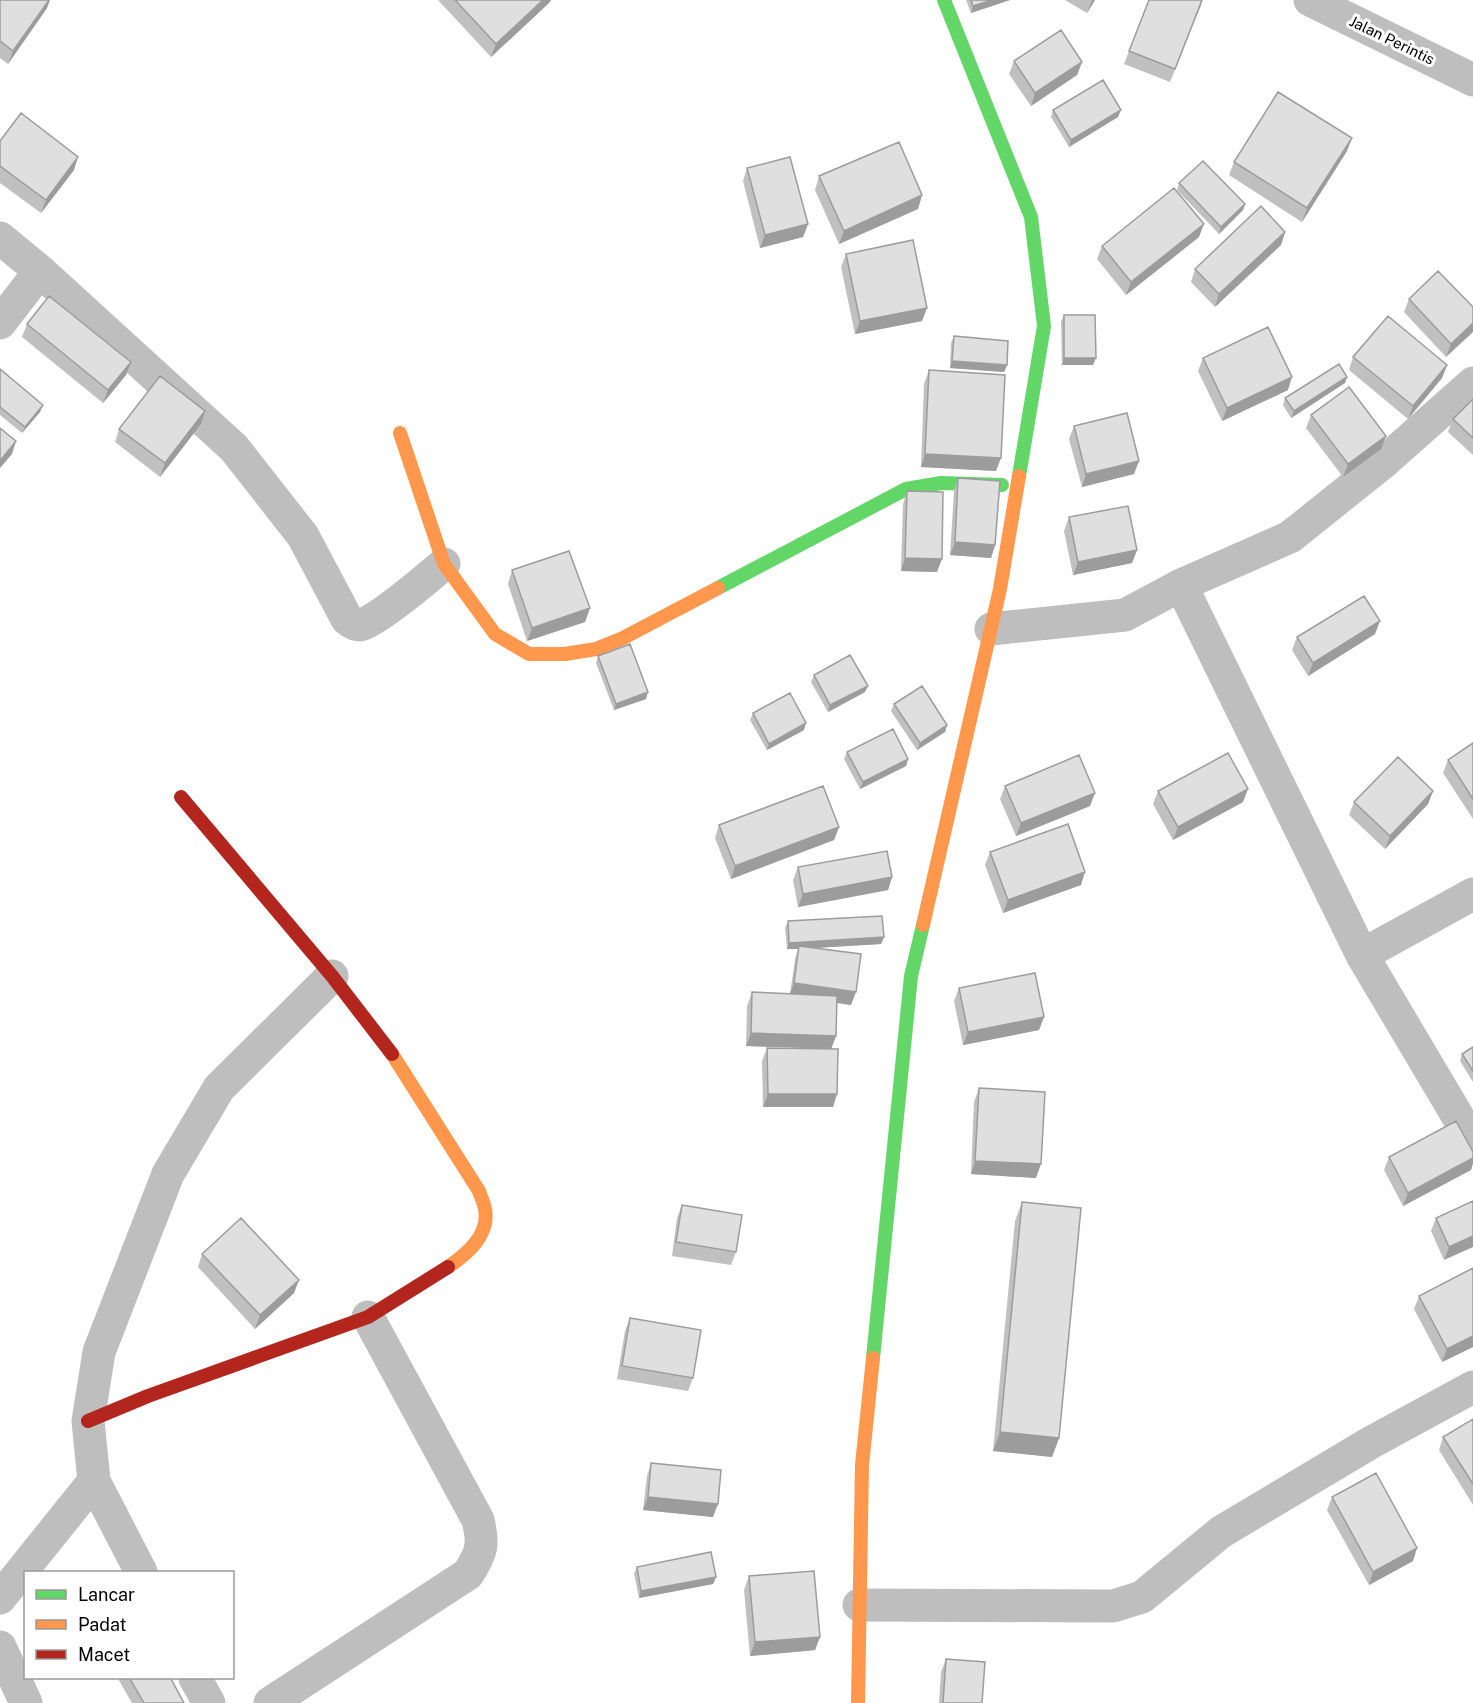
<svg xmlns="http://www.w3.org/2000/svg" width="1473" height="1703" viewBox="0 0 1473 1703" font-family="'Public Sans',sans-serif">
<rect width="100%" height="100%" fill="#fff"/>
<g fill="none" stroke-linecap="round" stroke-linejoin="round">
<!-- street -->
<path stroke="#bebebe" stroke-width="33" d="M1310,0l163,80
M0,238l40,33 194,177 69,88 44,83c4,3 8,6 13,6 15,-2 70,-49 84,-61
M0,323l40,-52
M1181,585l181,370 111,187
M991,629l134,-14 56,-30 109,-48 95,-76 88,-78
M1362,955l111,-61
M141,1572l-47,-91 -6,-60 11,-69 69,-178 51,-86 113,-112
M0,1598l94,-117
M859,1605l254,1 29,-9 79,-65 149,-89 103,-56
M0,1647l26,56
M195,1678l14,25
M270,1703l198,-129c14,-22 16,-29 10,-54l-110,-203"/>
<!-- fast -->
<path stroke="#63d668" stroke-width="14" d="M944,0l87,217 13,109 -25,150
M718,588l188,-99 35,-6 61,2
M873,1358l38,-382 12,-51"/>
<!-- slow -->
<path stroke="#ff974d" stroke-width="14" d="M400,433l44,131 51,70 34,20h36l31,-5 27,-11 95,-50
M923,925l77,-336 19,-113
M392,1054l87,137c2,6 5,12 6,18 5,26 -18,45 -37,58
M858,1703l4,-238 11,-107"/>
<!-- jam -->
<path stroke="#b3261e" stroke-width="14" d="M181,797l151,179 60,78
M88,1421l60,-25 220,-79 80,-50"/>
</g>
<!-- wall -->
<path fill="#c0c0c0" d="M0,0l47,8 -39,56 -8,-6z
M438,0h113l-2,3 -58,54z
M966,0h44l-39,13z
M1065,0h30l-8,13z
M1202,3l-32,79 -46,-18 5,-13z
M1014,61l68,1 -5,13 -46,31 -22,-32z
M1053,110l65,7 -49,30 -18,-30z
M0,141l74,29 -33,43 -41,-30z
M1347,151l-45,71 -73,-47 5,-13z
M747,168l61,56 -5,13 -43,11 -17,-67z
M819,176l103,19 -4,14 -79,35 -24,-54z
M1179,183l66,21 -2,6 -24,24 -42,-44z
M1285,232l-4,13 -66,62 -24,-25 4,-13z
M1199,237l-73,58 -29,-36 5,-13z
M846,254l81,54 -5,13 -67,13 -14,-67z
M1409,299l64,8 -27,50 -42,-45z
M1064,315l29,50h-31l-1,-43z
M27,324l104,38 -5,13 -23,28 -81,-66z
M954,336l53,29 -3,7 -54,-4 1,-25z
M1353,357l94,8 -5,13 -34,41 -59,-49z
M1203,358l85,32 -66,31 -24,-50z
M0,369l40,43 -18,21 -22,-18z
M929,370l67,101 -75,-4 3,-83z
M1347,377l-2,6 -54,35 -8,-13 2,-7z
M1473,399v56l-25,-23 5,-13z
M205,411l-4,13 -41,53 -45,-35 4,-13z
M1311,415l75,21 -5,13 -38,28 -37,-49z
M1074,426l60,48 -52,13 -13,-48z
M958,478l37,67 -4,13 -41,-3 4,-64z
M907,491l30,81 -36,-1 2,-67z
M1069,517l68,33 -5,13 -59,12 -9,-44z
M512,570l78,38 -5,14 -58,19 -19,-57z
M1375,634l-67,42 -16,-26 5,-13z
M598,656l48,43 -32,11 -18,-47z
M814,675l51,17 -37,20 -17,-30z
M894,704l53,21 -2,7 -28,18 -26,-39z
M753,713l51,17 -37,20 -17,-30z
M1473,743v76l-30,-46 5,-13z
M847,752l61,7 -2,7 -46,23 -16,-30z
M1005,786l85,20 -74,30 -16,-37z
M1158,791l85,11 -70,38 -20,-36z
M1433,791l-5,13 -43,45 -36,-34 5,-13z
M719,825l120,2 -5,13 -103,39 -16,-41z
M990,852l91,33 -78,28 -18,-48z
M798,867l94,10 -4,13 -90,17 -5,-27z
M788,921l96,16 -3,7 -68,4 38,57 -14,-2 -1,33 -5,13 6,45 -4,13h-70l-1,-46 5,-13h46l-67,-2 1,-40 5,-14 38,2 5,-35 3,-10h-11l-2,-21z
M959,988l85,29 -5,13 -76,15 -9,-44z
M1473,1047v35l-13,-21 2,-7z
M979,1088l57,90 -65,-4 3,-72z
M1473,1152v11l-2,7 -68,36 -19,-36 5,-13z
M1473,1201l-29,59 -13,-29 5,-13z
M1022,1202l37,236 -7,19 -59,-6 22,-230z
M682,1205l54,47 -5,13 -59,-9 5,-38z
M202,1254l92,39 -39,36 -57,-62z
M1419,1296l54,51 -31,15 -28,-53z
M630,1318l63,60 -5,13 -71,-12 8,-48z
M1473,1419v86l-34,-55 4,-13z
M651,1463l62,54 -70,-7 4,-34z
M1332,1497l81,64 -44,24 -42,-75z
M637,1567l79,10 -3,7 -74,14 -5,-25z
M749,1576l71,61 -5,13 -65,6 -6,-66z
M946,1659l36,44h-43l2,-31z
M117,1677h53l14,26h-52z"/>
<!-- shaded-wall -->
<path fill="#9c9c9c" d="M49,0h1l-3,8 -39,56 5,-13z
M543,0h8l-2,3 -58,54 5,-13z
M992,0h18l-39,13 2,-7z
M1092,0h3l-8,13z
M1082,62l-5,13 -46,31 4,-13z
M1121,110l-3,7 -49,30 2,-7z
M1352,138l-5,13 -45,71 5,-14z
M78,157l-4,13 -33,43 5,-13z
M922,195l-4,14 -79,35 5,-13z
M1245,204l-2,6 -24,24 2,-7z
M808,224l-5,13 -43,11 5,-13z
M1204,224l-5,13 -73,58 5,-13z
M1285,232l-4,13 -66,62 4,-13z
M927,308l-5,13 -67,13 5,-13z
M1473,323v9l-27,25 5,-13z
M1064,358h32l-3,7h-31z
M952,361l55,4 -3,7 -54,-4z
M131,362l-5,13 -23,28 5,-13z
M1447,365l-5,13 -34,41 5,-13z
M1292,377l-4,13 -66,31 5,-13z
M1347,377l-2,6 -54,35 3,-7z
M43,405l-3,7 -18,21 3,-6z
M205,411l-4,13 -41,53 5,-14z
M1386,436l-5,13 -38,28 5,-13z
M16,441l-4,13 -12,14v-7z
M925,454l76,4 -5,13 -75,-4z
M1139,461l-5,13 -52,13 4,-13z
M955,542l40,3 -4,13 -41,-3z
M1137,550l-5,13 -59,12 5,-13z
M905,558l37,1 -5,13 -36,-1z
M590,608l-5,14 -58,19 5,-13z
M1380,621l-5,13 -67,42 5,-13z
M868,686l-3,6 -37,20 2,-7z
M648,692l-2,7 -32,11 2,-6z
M806,723l-2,7 -37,20 2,-6z
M947,725l-2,7 -28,18 3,-7z
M908,759l-2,7 -46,23 3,-7z
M1248,789l-5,13 -70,38 5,-13z
M1433,791l-5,13 -43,45 5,-13z
M1095,793l-5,13 -74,30 5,-13z
M839,827l-5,13 -103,39 4,-13z
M1085,872l-4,13 -78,28 5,-13z
M892,877l-4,13 -90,17 5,-13z
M884,937l-3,7 -82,5v-3l-1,3h-11l2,-6z
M794,983l62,9 -5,13 -62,-9z
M1044,1017l-5,13 -76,15 5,-13z
M751,1033l85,3 -5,13 -85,-3z
M768,1094h69l-4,13h-70z
M1473,1158v5l-2,7 -68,36 5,-13z
M975,1161l66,3 -5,14 -65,-4z
M1473,1236v11l-29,13 5,-13z
M299,1280l-5,13 -39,36 5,-14z
M1473,1336v11l-31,15 5,-13z
M1000,1432l59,6 -7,19 -59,-6z
M648,1497l70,7 -5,13 -70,-7z
M1417,1548l-4,13 -44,24 4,-13z
M716,1577l-3,7 -74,14 2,-7z
M820,1637l-5,13 -65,6 5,-14z"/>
<!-- building -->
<path fill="#dfdfdf" stroke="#9c9c9c" stroke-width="1.5" d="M0,0h49l-36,51 -13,-10z
M455,0h88l-47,44z
M971,0h21l-19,6z
M1149,0h53l-27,69 -46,-18z
M1061,30l21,32 -47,31 -21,-32z
M1103,80l18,30 -50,30 -18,-30z
M1278,92l74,46 -45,70 -73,-46z
M21,113l57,44 -32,43 -46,-34v-25z
M899,142l23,53 -78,36 -25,-55z
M790,157l18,67 -43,11 -18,-67z
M1203,161l42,43 -24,23 -42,-44z
M1174,188l30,36 -73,58 -29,-36z
M1261,206l24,26 -66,62 -24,-25z
M913,240l14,68 -67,13 -14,-67z
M1438,271l35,36v16l-22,21 -42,-45z
M49,296l82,66 -23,28 -81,-66z
M1064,315h31l1,43h-32z
M1388,316l59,49 -34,41 -60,-49z
M1268,327l24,50 -65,31 -24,-50z
M954,336l54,5 -1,24 -55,-4z
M1339,364l8,13 -53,34 -9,-13z
M0,369l43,36 -18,22 -25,-20z
M929,370l76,5 -4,83 -76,-4z
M160,376l45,35 -40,52 -46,-34z
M1349,387l37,49 -38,28 -37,-49z
M1473,399v39l-20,-19z
M1127,413l12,48 -53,13 -12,-48z
M0,428l16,13 -16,20z
M958,478l42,3 -5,64 -40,-3z
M907,491l36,1 -1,67 -37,-1z
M1128,506l9,44 -59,12 -9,-45z
M569,551l21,57 -58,20 -20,-58z
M1364,596l16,25 -67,42 -16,-26z
M630,644l18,48 -32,12 -18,-48z
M850,655l18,31 -38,19 -16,-30z
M922,686l25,39 -27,18 -26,-39z
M790,693l16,30 -37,21 -16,-31z
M893,729l15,30 -45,23 -16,-30z
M1473,743v56l-25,-39z
M1228,753l20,36 -70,38 -20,-36z
M1079,755l16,38 -74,30 -16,-37z
M1398,757l35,34 -43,45 -36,-34z
M823,786l16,41 -104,39 -16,-41z
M1068,824l17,48 -77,28 -18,-48z
M887,851l5,26 -89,17 -5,-27z
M882,916l2,21 -95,6 -1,-22z
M799,946l62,8 -5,38 -62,-9z
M1035,973l9,44 -76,15 -9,-44z
M752,992l85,4 -1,40 -85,-3z
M1473,1047v24l-11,-17z
M767,1048l71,1 -1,45h-69z
M979,1088l66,4 -4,72 -66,-3z
M1456,1121l17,31v6l-65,35 -19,-36z
M1473,1201v35l-24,11 -13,-29z
M1022,1202l59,6 -22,230 -59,-6z
M682,1205l60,10 -6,37 -60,-10z
M241,1218l58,62 -39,35 -58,-61z
M1473,1268v68l-26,13 -28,-53z
M630,1318l71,12 -8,48 -71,-12z
M1473,1419v65l-30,-47z
M651,1463l70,7 -3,34 -70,-7z
M1376,1473l41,75 -44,24 -41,-75z
M711,1552l5,25 -75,14 -4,-24z
M814,1571l6,66 -65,5 -6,-66z
M946,1659l39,3 -3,41h-39z
M129,1677h41l14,26h-40z"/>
<g text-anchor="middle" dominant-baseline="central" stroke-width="6" stroke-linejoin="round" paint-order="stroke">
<!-- street labels -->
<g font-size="15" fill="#000" stroke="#fff">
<text transform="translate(1392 40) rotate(26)">Jalan Perintis</text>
</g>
</g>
<!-- legend -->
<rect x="24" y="1571" width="210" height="108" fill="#ffffff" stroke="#999999" stroke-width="1.5"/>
<rect x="36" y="1590" width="30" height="9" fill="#63d668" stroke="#999999" stroke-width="1.5"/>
<text x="78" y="1601" font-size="18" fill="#000000">Lancar</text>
<rect x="36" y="1620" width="30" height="9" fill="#ff974d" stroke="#999999" stroke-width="1.5"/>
<text x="78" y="1631" font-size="18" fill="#000000">Padat</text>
<rect x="36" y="1650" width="30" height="9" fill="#b3261e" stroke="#999999" stroke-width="1.5"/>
<text x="78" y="1661" font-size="18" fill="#000000">Macet</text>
</svg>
